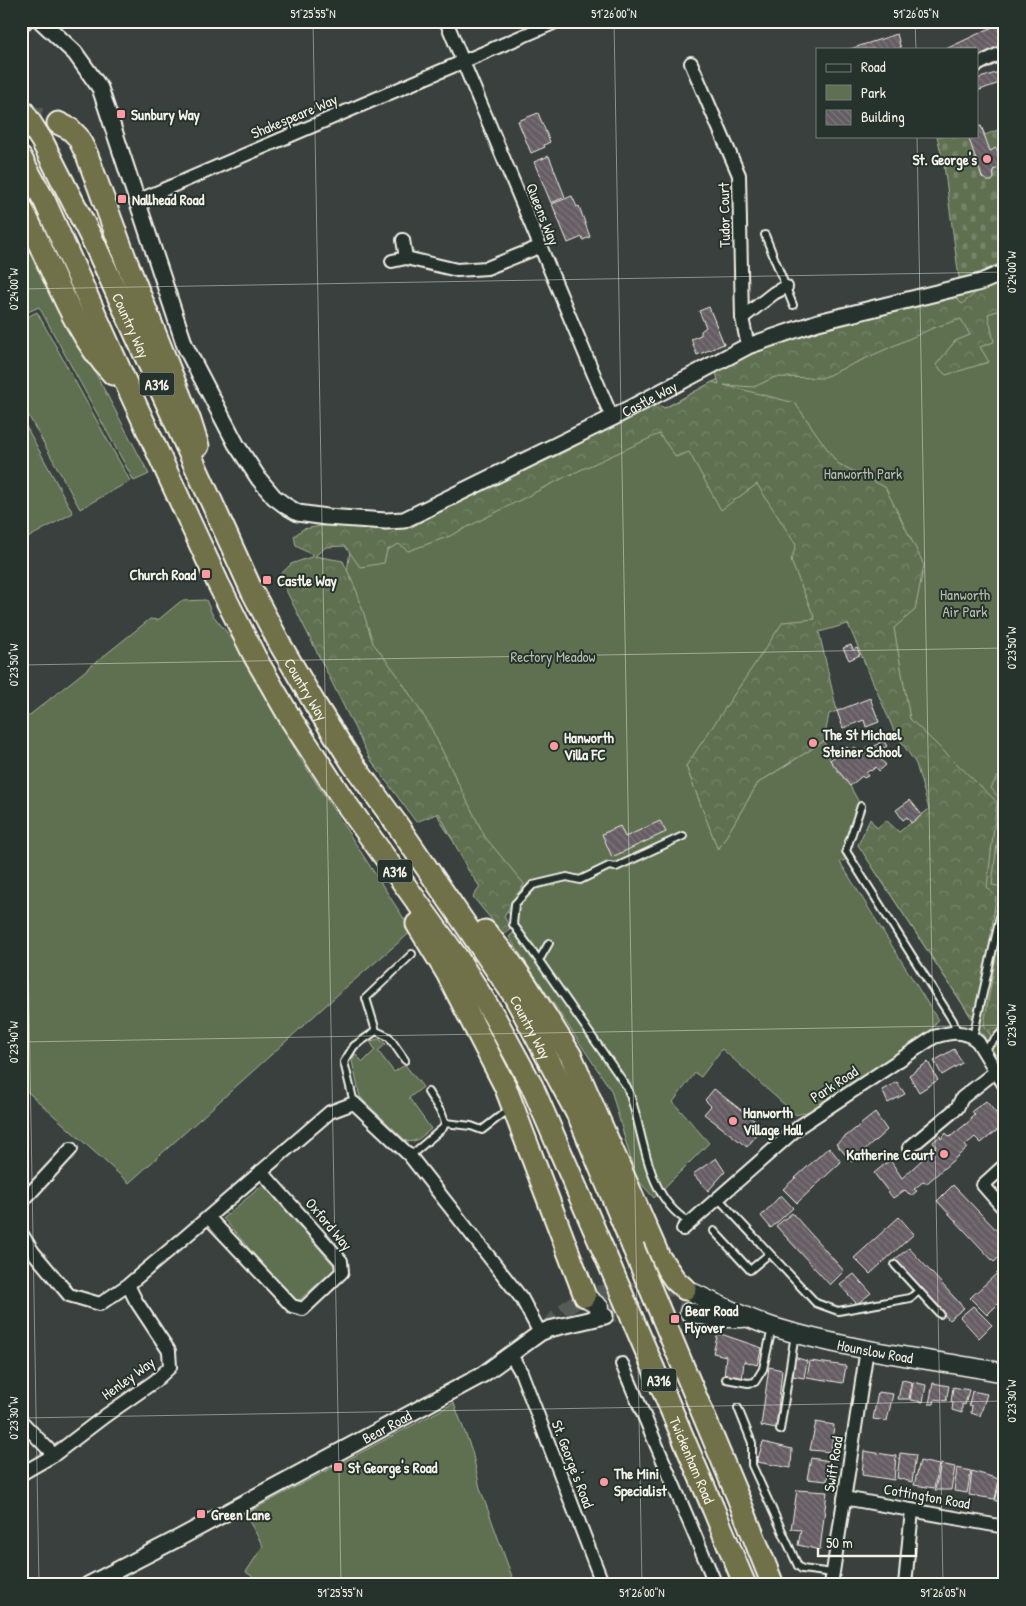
<svg xmlns="http://www.w3.org/2000/svg" width="1026" height="1606" viewBox="0 0 1026 1606" font-family="'Patrick Hand',sans-serif">
<defs>
<pattern id="forest-crowns" width="20" height="18" patternUnits="userSpaceOnUse" patternTransform="scale(1.25)"><rect width="20" height="18" fill="#5f6f51"/><path d="M2 6a3 3 0 1 1 6 0M12 15a3 3 0 1 1 6 0" fill="none" stroke="#77846a"/></pattern>
<pattern id="cemetery-stones" width="16" height="16" patternUnits="userSpaceOnUse" patternTransform="scale(1.25)"><rect width="16" height="16" fill="#5f6f51"/><path d="M2 7V4a2 2 0 0 1 4 0v3zM10 15v-3a2 2 0 0 1 4 0v3z" fill="#77846a"/></pattern>
<pattern id="building-back-hatch" width="6" height="6" patternUnits="userSpaceOnUse" patternTransform="scale(1.25)"><rect width="6" height="6" fill="#655d64"/><path d="M-1 5l2 2M0 0l6 6M5-1l2 2" fill="none" stroke="#7c757a"/></pattern>
</defs>
<rect width="100%" height="100%" fill="#39403e"/>
<filter id="ink" filterUnits="userSpaceOnUse"><feTurbulence type="fractalNoise" baseFrequency=".02" numOctaves="2"/><feDisplacementMap in="SourceGraphic" scale="10" xChannelSelector="R" yChannelSelector="G"/><feConvolveMatrix kernelMatrix="1 2 1 2 8 2 1 2 1" color-interpolation-filters="sRGB"/></filter>
<g filter="url(#ink)">
<!-- green -->
<path fill="#5f6f51" stroke="#aab09c" d="M21,236l22,30 28,61 78,147 -15,7 -95,-174 -18,8z
M1005,279v790l-141,-215 52,-16 32,-54 -96,-165 -36,1 -130,146 32,83 40,-66 66,-42 6,19 20,26 11,20 -15,45 4,7 -10,4 98,158 -9,12 -119,79 -14,4 -74,-66 -21,28 -6,-4 -22,29 36,41 -55,55 -18,-20 -25,-88 -102,-153 10,-10 -67,-88 -10,-15 -63,-136 -34,-104 5,-33 54,-13 223,-110 123,-66z
M37,312l93,169 -50,28 -59,-107v-82z
M21,417l52,96 -51,28 -1,-2z
M206,600l6,14 25,31 63,113 112,173 -68,58 -215,194 -108,-97v-364l129,-103 8,1 23,-19z
M379,1039l7,5 -8,7 16,21 11,-7 18,22 -14,11 22,31c-8,6 -15,15 -25,12l-46,-44 -8,-36 3,-7 8,8 12,-12 -5,-9z
M263,1185l73,83 -40,35 -73,-85z
M454,1403l18,48 8,37 35,97h-251l-18,-13 17,-26 -18,-32z"/>
<!-- forest -->
<path fill="url(#forest-crowns)" stroke="#aab09c" d="M1005,282v22l-2,5 -15,5 6,28 -14,5 9,15 -43,13 -10,-10 19,-24 15,-6 -9,-16 -28,9 -111,50 -47,-1 -21,10 -30,-2 71,18 42,60 48,24 39,78 -9,45 -21,18 16,91 87,83 -10,85 9,10 -16,120 -2,2 -10,-7 -110,-167 12,-26 7,9 9,-8 13,12 30,-23 -13,-45 -22,-33 -46,-107 -29,8 18,79 -8,3 -5,27 -66,42 -40,67 -32,-84 97,-144 32,-3 -24,-58 5,-16 -39,-61 -36,26 -32,-58 -13,5 -17,-23 -96,44 -113,58 -42,15 -9,-7 -12,6 -3,13 -24,4 -15,-21 -19,1 -11,9 28,5 14,31 16,51 23,30 33,51 56,113 39,47 -20,32 6,12 -6,7 -31,-38 7,-10 -12,-17 -29,-57 -23,9 -46,-63 -91,-183 12,-12 23,-8 -18,-10 -2,-10 9,-7 48,-8 33,9 28,-3 54,-29 99,-46 88,-49 12,5 47,-26 7,2 -3,-11 21,-15 52,-20 130,-37 33,-7 10,10 16,-13z
M997,777h8v89l-3,21 -10,-2 10,-83 -11,-14z
M1005,902v156l-21,-33z"/>
<!-- cemetery -->
<path fill="url(#cemetery-stones)" stroke="#aab09c" d="M981,126l4,9 20,-8v134l-33,15 -13,2 -15,-113 -7,-29h40v-9z"/>
<!-- building -->
<path fill="url(#building-back-hatch)" stroke="#f4f1e8" d="M1005,21v24l-28,13v-9h-31z
M897,34l4,15h-51z
M1005,70v11l-28,10v-12z
M538,113l12,29 -6,3 1,2 -14,6 -13,-32z
M981,126l9,25 6,-3 6,19 -9,3 1,8 -2,3h-5l-5,-4 -14,-41h9v-9z
M549,156l16,41 -14,6 -17,-41z
M572,196l5,11 2,-1 11,31 -7,3 -1,-3 -14,6 -16,-39z
M709,307l15,37 -27,11 -6,-16 10,-4v-4l5,-4 -7,-16z
M851,645l2,5 4,-2 3,7 -11,5 -6,-12z
M870,698l9,24 -13,5 -2,-7 -21,8 -6,-17z
M883,740l4,6 -11,8 10,11 -7,6 -3,-4 -5,4 -1,-1 -4,3 2,3 -4,2 -2,-2 -12,10 -20,-26 17,-13 3,4 5,-4 4,6 10,-7 2,3z
M910,800l12,15 -11,8 -4,-6 -4,3 -7,-10z
M660,821l6,11 -54,25 -10,-23 18,-8 5,11z
M954,1049l8,14 -20,12 -8,-14z
M928,1062l10,18 -19,12 -10,-17z
M897,1082l8,12 -17,9 -6,-13z
M714,1089l49,38 -16,20 -43,-33 7,-8 -6,-6z
M986,1101l19,23 -24,19 -6,-6 -10,8 2,3 -41,36 -2,-3 -10,8 3,2 -6,5 -6,-6 -12,8 -19,-25 16,-13 12,18 34,-31 -3,-5 7,-6 1,3 5,-6 4,4 22,-18 -1,-2 4,-2 -3,-4z
M875,1113l12,17 -35,32 -16,-18z
M829,1147l12,15 -44,41 -14,-14z
M716,1158l9,14 -17,19 -15,-17z
M953,1185l52,54v13l-11,10 -57,-61z
M781,1195l12,13 -22,20 -10,-12z
M792,1213l52,58 -14,14 -54,-59z
M899,1217l15,17 -44,40 -16,-16z
M909,1248l55,60 -15,12 -55,-60z
M1005,1266v31l-18,18 -17,-17z
M854,1274l17,19 -14,11 -17,-19z
M973,1306l19,19 -13,13 -19,-21z
M718,1333l44,15 -5,17 -13,-4 -2,19 -18,-3 2,-21 -13,-3z
M794,1357l13,4 -3,17 -11,-2z
M810,1361l36,5 -3,17 -36,-6z
M769,1367l13,3 -6,59 -15,-3z
M902,1380l10,2 -3,17h-11z
M913,1382l13,3 -3,17 -13,-2z
M933,1383l16,3 -3,15 -11,-2 -1,5h-5z
M953,1387l16,3 -4,15 -3,-1v9l-10,-3 1,-7 -2,-1z
M972,1391l15,3 -7,22 -9,-3 1,-7 -3,-1z
M878,1392l15,2 -6,27 -14,-2z
M816,1422l18,3 -3,27 -21,-2z
M763,1442l29,7 -1,19 -34,-6z
M864,1451l32,5 -2,24 -32,-5z
M900,1453l16,2 -4,27 -15,-4z
M811,1458l19,3 -3,20 -20,-2z
M920,1461l19,4 -5,23 -20,-3z
M941,1464l14,3 -4,23h-16z
M957,1468l14,3 -4,22 -13,-2z
M972,1471l27,8 -4,20 -26,-4z
M1001,1479h4v22h-10z
M797,1490l30,2 -7,58 -22,-5 3,-15 -10,-1z"/>
<g fill="none" stroke-linecap="round" stroke-linejoin="round">
<!-- tertiary-tunnel -->
<path stroke="#555b58" stroke-width="15" stroke-dasharray="15 8" stroke-linecap="butt" d="M597,1293l37,-4h41
M549,1329c7,-16 22,-24 36,-33"/>
<!-- secondary-tunnel -->
<path stroke="#555b58" stroke-width="18" stroke-dasharray="18 9" stroke-linecap="butt" d="M599,1307l14,6 51,-4 25,3"/>
<!-- trunk-tunnel -->
<path stroke="#555b58" stroke-width="21" stroke-dasharray="21 11" stroke-linecap="butt" d="M21,111l7,4 30,8"/>
<!-- service casing -->
<g stroke="#f4f1e8" stroke-width="10">
<path id="service" d="M765,235l28,70
M861,806l-15,45 107,170 4,11
M549,943l-8,14 -3,2 89,128c18,43 16,108 62,135
M538,959l-25,-35 2,-20 18,-19 34,-8 13,3 29,-14 7,1 67,-31
M376,1031l-10,-33 46,-44
M973,1037l32,-142
M983,1051l22,-22
M354,1103l-10,-41 10,-16 22,-15 13,6 16,23
M445,1123l26,3 11,4 22,-17
M410,1156l33,-28 2,-5 -3,-9 -14,-22
M718,1198l98,105 22,8 72,-13 9,-7
M714,1231l36,39 19,-16
M895,1265l45,49
M726,1379l22,4 7,-1 8,-13 9,-41
M738,1408l14,35v22l46,101 4,3 31,4
M780,1430l15,-96"/>
</g>
<!-- minor casing -->
<g stroke="#f4f1e8" stroke-width="16">
<path id="minor" d="M446,21l166,397
M691,63l48,112 3,143 6,28
M977,65l28,-14
M137,201l421,-180
M403,240l3,18
M392,261l14,-3 51,12 30,-2 52,-21
M742,318l32,-25 12,-6
M909,1148l48,-40 5,-10 33,-26
M1005,1165l-22,20 22,25
M21,1203l50,-54
M208,1217l84,89 11,3 39,-37 -1,-11 -80,-90
M683,1229l117,-103 134,-89c16,-5 31,-8 44,5l27,44
M21,1233l12,19 36,43 31,9 28,-19 57,-48 145,-125 24,-9 56,53 112,143 18,34
M511,1355l10,17 82,213
M622,1364l94,221
M21,1421l33,34 -33,19
M54,1455l51,-39 50,-35 15,-14 -1,-16 -33,-50 -8,-16
M844,1498l161,29
M831,1585l36,-236
M905,1585l7,-75"/>
</g>
<!-- tertiary casing -->
<g stroke="#f4f1e8" stroke-width="19">
<g id="tertiary">
<path id="s1" d="M41,21l34,32 25,35 85,258 51,98 23,35 15,18 12,9 12,7 28,4 60,4 18,-1 208,-102 136,-72 70,-24 163,-40 24,-10"/>
<path d="M21,22l4,-1"/>
<path id="s2" d="M88,1585l91,-47 303,-163 58,-42 9,-4 56,-13"/>
</g>
</g>
<!-- secondary casing -->
<g stroke="#f4f1e8" stroke-width="21">
<g id="secondary">
<path id="s3" d="M685,1289c29,13 57,28 88,38 75,23 154,32 232,46"/>
<path d="M585,1296l14,11"/>
<path d="M689,1312l26,6h28"/>
</g>
</g>
<!-- trunk casing -->
<g stroke="#f4f1e8" stroke-width="25">
<g id="trunk">
<path d="M58,123l12,6 8,8 9,18 40,108 63,158 8,25"/>
<path d="M21,158l24,44 84,188 89,193 37,74 37,64 50,77 117,162 35,56 38,70 72,166"/>
<path d="M21,207c29,53 50,123 92,167"/>
<path id="s4" d="M95,245l157,346 29,55 34,58 38,60 43,59 119,174 65,122 53,128"/>
<path d="M417,924l30,49 58,113 80,210"/>
<path d="M485,931l23,28 19,27 44,70 88,201 16,23 10,9"/>
<path d="M739,1500l34,85"/>
<path d="M713,1508l32,77"/>
</g>
</g>
<!-- service -->
<use href="#service" stroke="#26332d" stroke-width="6"/>
<!-- minor -->
<use href="#minor" stroke="#26332d" stroke-width="12"/>
<!-- tertiary -->
<use href="#tertiary" stroke="#26332d" stroke-width="15"/>
<!-- secondary -->
<use href="#secondary" stroke="#26332d" stroke-width="18"/>
<!-- trunk -->
<use href="#trunk" stroke="#6f704a" stroke-width="21"/>
<!-- trunk-bridge casing -->
<g stroke="#f4f1e8" stroke-width="25" stroke-linecap="butt">
<g id="trunk-bridge">
<path d="M21,108l21,33 53,104"/>
<path d="M633,1247l106,253"/>
<path id="s5" d="M604,1252l109,256"/>
</g>
</g>
<!-- trunk-bridge -->
<use href="#trunk-bridge" stroke="#6f704a" stroke-width="21"/>
</g>
</g>
<!-- ticks -->
<path fill="none" stroke="#f4f1e8" stroke-width="1" stroke-opacity="0.45" d="M313,21l28,1564M614,21l28,1564M915,21l1,28M917,136l26,1449M21,289l984,-17M21,542l18,1043M21,665l984,-17M21,1042l984,-17M21,1418l984,-17"/>
<!-- markers -->
<g fill="#ff9aa2" stroke="#26332d" stroke-width="2">
<rect x="116" y="109" width="10" height="10" rx="2.5"/>
<circle cx="987" cy="159" r="5"/>
<rect x="117" y="194" width="10" height="10" rx="2.5"/>
<rect x="201" y="569" width="10" height="10" rx="2.5"/>
<rect x="262" y="575" width="10" height="10" rx="2.5"/>
<circle cx="813" cy="743" r="5"/>
<circle cx="554" cy="746" r="5"/>
<circle cx="733" cy="1121" r="5"/>
<circle cx="944" cy="1154" r="5"/>
<rect x="670" y="1314" width="10" height="10" rx="2.5"/>
<rect x="333" y="1462" width="10" height="10" rx="2.5"/>
<circle cx="604" cy="1482" r="5"/>
<rect x="196" y="1509" width="10" height="10" rx="2.5"/>
</g>
<g text-anchor="middle" dominant-baseline="central" stroke-width="4" stroke-linejoin="round" paint-order="stroke">
<!-- shield labels -->
<g fill="#26332d" stroke="#b6b8b0" stroke-width="1">
<rect x="139.5" y="372.5" width="35" height="23" rx="4"/>
<rect x="377.5" y="859.5" width="35" height="23" rx="4"/>
<rect x="641.5" y="1368.5" width="35" height="23" rx="4"/>
</g>
<g font-size="14" font-weight="bold" fill="#f4f1e8">
<text x="157" y="384">A316</text>
<text x="395" y="871">A316</text>
<text x="659" y="1380">A316</text>
</g>
<!-- poi labels -->
<g font-size="15" font-weight="bold" fill="#f4f1e8" stroke="#26332d" text-anchor="start">
<text x="131" y="114">Sunbury Way</text>
<text x="977" y="159" text-anchor="end">St. George's</text>
<text x="132" y="199">Nallhead Road</text>
<text x="196" y="574" text-anchor="end">Church Road</text>
<text x="277" y="580">Castle Way</text>
<text x="823" y="734">The St Michael<tspan x="823" dy="17">Steiner School</tspan></text>
<text x="564" y="737">Hanworth<tspan x="564" dy="17">Villa FC</tspan></text>
<text x="743" y="1112">Hanworth<tspan x="743" dy="17">Village Hall</tspan></text>
<text x="934" y="1154" text-anchor="end">Katherine Court</text>
<text x="685" y="1310">Bear Road<tspan x="685" dy="17">Flyover</tspan></text>
<text x="348" y="1467">St George's Road</text>
<text x="614" y="1473">The Mini<tspan x="614" dy="17">Specialist</tspan></text>
<text x="211" y="1514">Green Lane</text>
</g>
<!-- street labels -->
<g font-size="15" fill="#f4f1e8" stroke="#26332d">
<text transform="translate(294 116) rotate(-23)">Shakespeare Way</text>
<text transform="translate(543 214) rotate(68)">Queens Way</text>
<text transform="translate(724 215) rotate(-91)">Tudor Court</text>
<text stroke="none"><textPath href="#s4" startOffset="88">Country Way</textPath></text>
<text stroke="none"><textPath href="#s1" startOffset="946">Castle Way</textPath></text>
<text stroke="none"><textPath href="#s4" startOffset="492">Country Way</textPath></text>
<text stroke="none"><textPath href="#s4" startOffset="898">Country Way</textPath></text>
<text transform="translate(834 1084) rotate(-33)">Park Road</text>
<text transform="translate(329 1224) rotate(50)">Oxford Way</text>
<text stroke="none"><textPath href="#s3" startOffset="201">Hounslow Road</textPath></text>
<text transform="translate(128 1378) rotate(-36)">Henley Way</text>
<text stroke="none"><textPath href="#s2" startOffset="338">Bear Road</textPath></text>
<text stroke="none"><textPath href="#s5" startOffset="226">Twickenham Road</textPath></text>
<text transform="translate(573 1464) rotate(69)">St. George's Road</text>
<text transform="translate(833 1464) rotate(-81)">Swift Road</text>
<text transform="translate(927 1496) rotate(10)">Cottington Road</text>
</g>
<!-- park labels -->
<g font-size="15" fill="#b8bdac" stroke="#26332d">
<text x="863" y="473">Hanworth Park</text>
<text x="965" y="594">Hanworth<tspan x="965" dy="17">Air Park</tspan></text>
<text x="553" y="656">Rectory Meadow</text>
</g>
</g>
<!-- margin -->
<rect width="1026" height="1606" fill="none" stroke="#26332d" stroke-width="55"/>
<!-- legend -->
<rect x="816" y="48" width="162" height="90" fill="#26332d" stroke="#787f78"/>
<rect x="826" y="64" width="25" height="8" fill="#26332d" stroke="#787f78"/>
<text x="861" y="72" font-size="15" fill="#f4f1e8">Road</text>
<rect x="826" y="85" width="25" height="15" fill="#5f6f51" stroke="#787f78"/>
<text x="861" y="98" font-size="15" fill="#f4f1e8">Park</text>
<rect x="826" y="110" width="25" height="15" fill="url(#building-back-hatch)" stroke="#787f78"/>
<text x="861" y="122" font-size="15" fill="#f4f1e8">Building</text>
<!-- scale -->
<path d="M818 1548v8h98v-8" fill="none" stroke="#f4f1e8" stroke-width="2.5"/>
<text x="826" y="1548" font-size="15" fill="#f4f1e8" stroke="#26332d" stroke-width="4" paint-order="stroke">50 m</text>
<rect x="28" y="28" width="970" height="1550" fill="none" stroke="#f4f1e8" stroke-width="2"/>
<g font-size="12" text-anchor="middle" fill="#f4f1e8">
<text x="313" y="18">51°25'55"N</text>
<text x="614" y="18">51°26'00"N</text>
<text x="916" y="18">51°26'05"N</text>
<text transform="translate(1012 272) rotate(-90)" y="4">0°24'00"W</text>
<text transform="translate(14 289) rotate(-90)" y="4">0°24'00"W</text>
<text transform="translate(1012 648) rotate(-90)" y="4">0°23'50"W</text>
<text transform="translate(14 665) rotate(-90)" y="4">0°23'50"W</text>
<text transform="translate(1012 1025) rotate(-90)" y="4">0°23'40"W</text>
<text transform="translate(14 1042) rotate(-90)" y="4">0°23'40"W</text>
<text transform="translate(1012 1401) rotate(-90)" y="4">0°23'30"W</text>
<text transform="translate(14 1418) rotate(-90)" y="4">0°23'30"W</text>
<text x="340" y="1597">51°25'55"N</text>
<text x="642" y="1597">51°26'00"N</text>
<text x="943" y="1597">51°26'05"N</text>
</g>
</svg>
